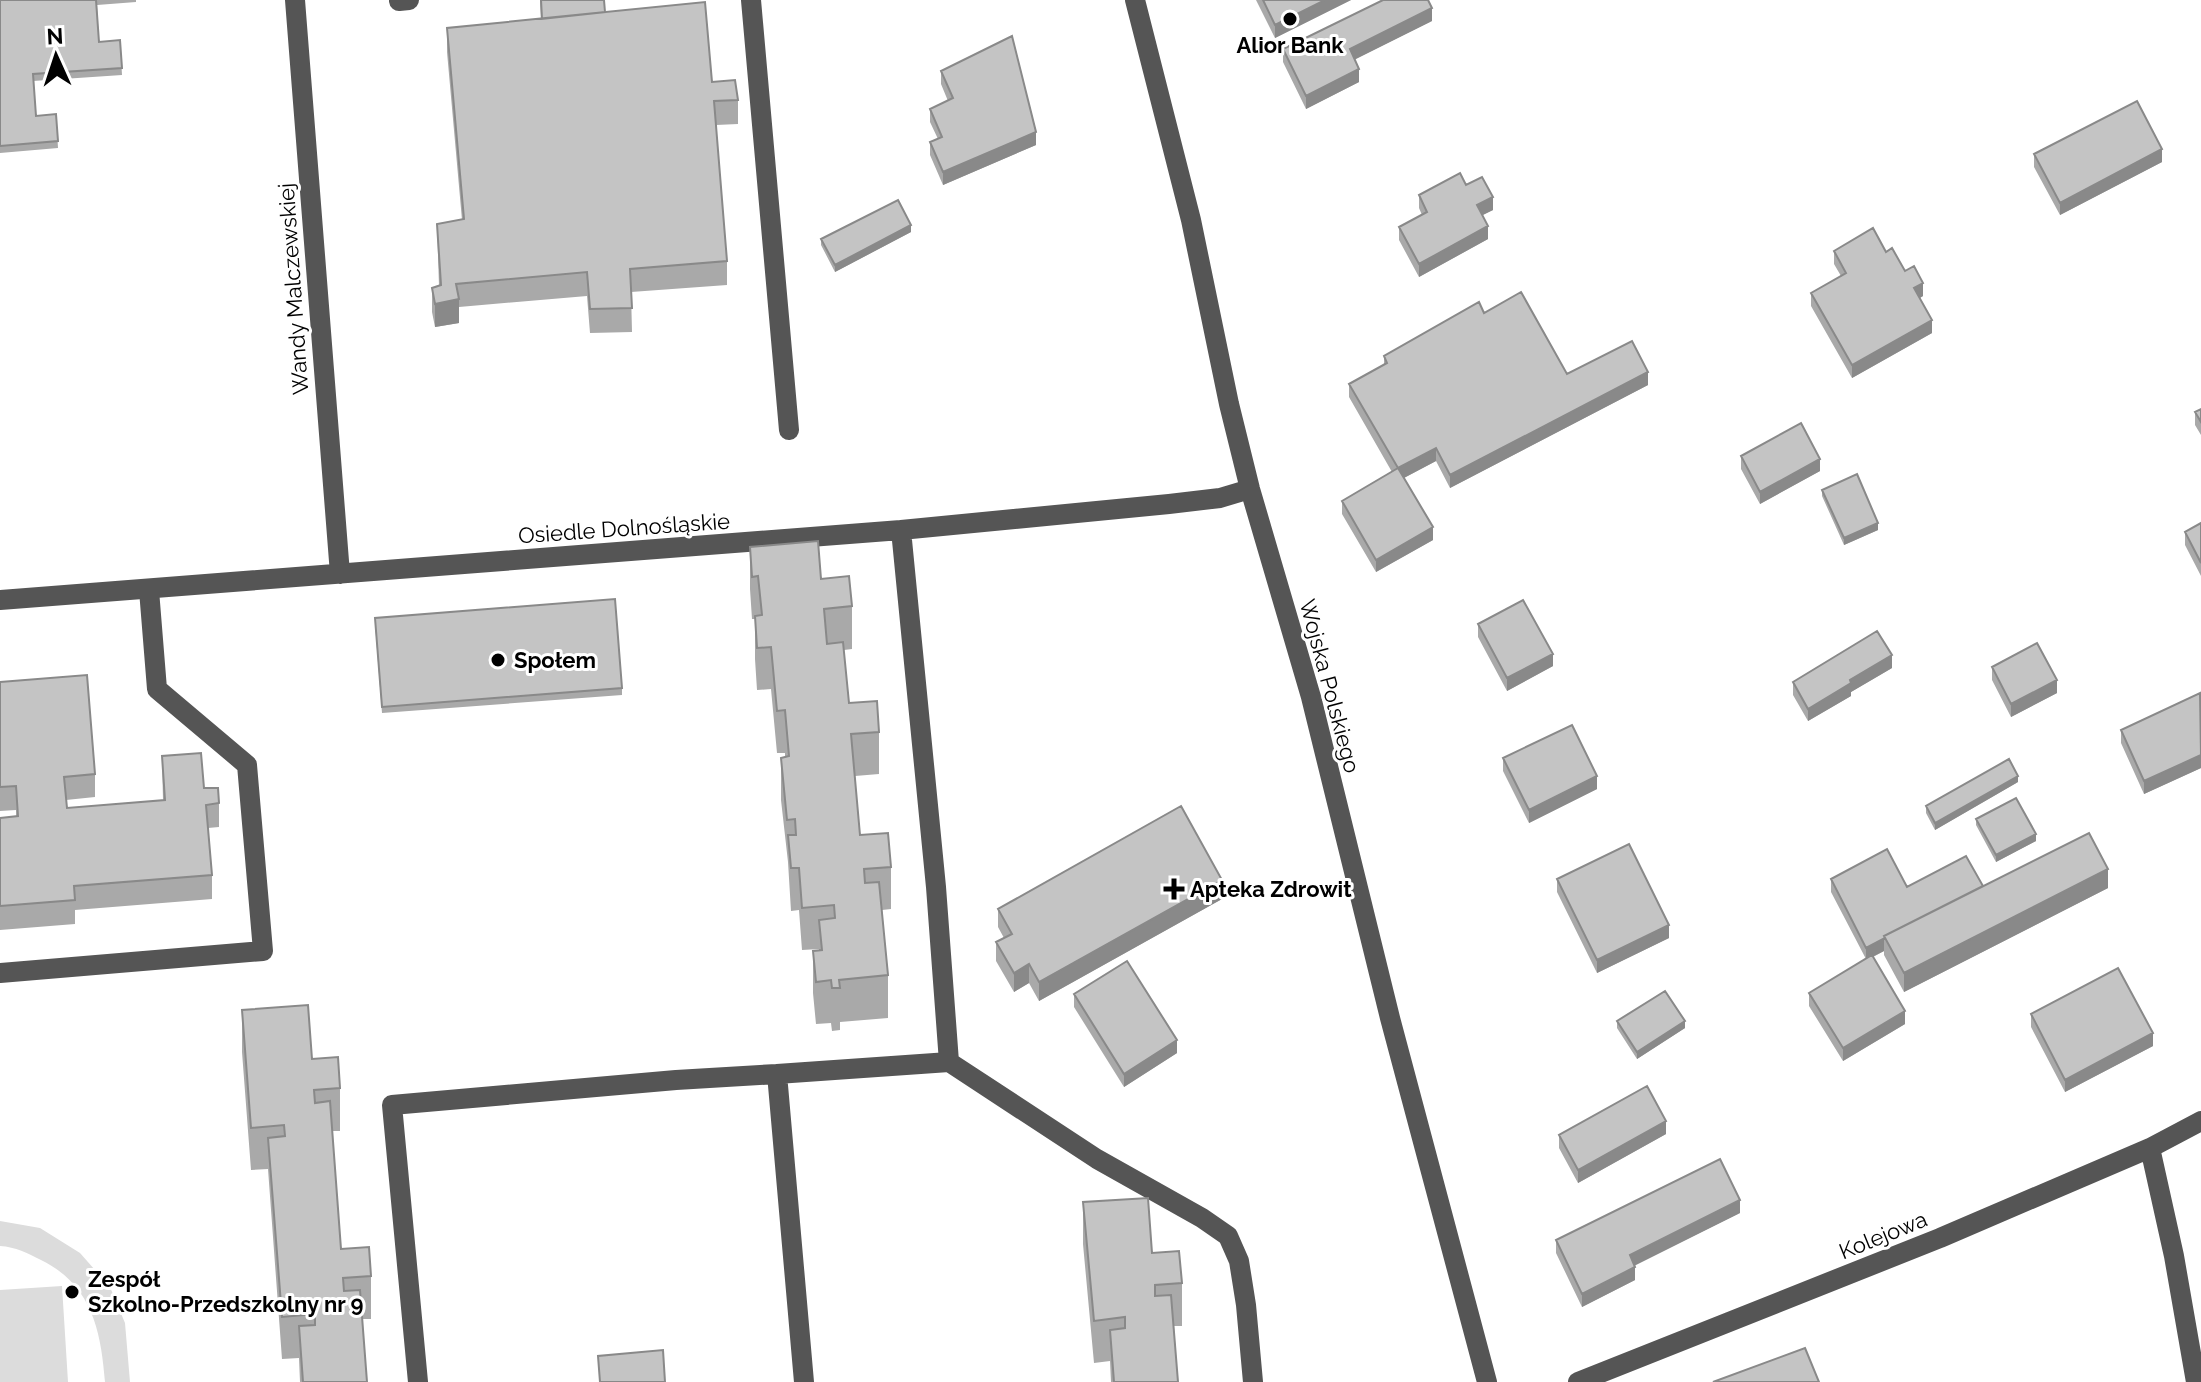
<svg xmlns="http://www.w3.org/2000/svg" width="2201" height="1382" viewBox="0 0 2201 1382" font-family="Raleway,sans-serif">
<rect width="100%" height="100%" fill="#fff"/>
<!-- green -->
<path fill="#dcdcdc" d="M0,1221l40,7 40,25 30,34 15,36 5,59h-25c-4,-51 -13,-97 -64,-122 -14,-7 -25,-13 -41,-14z
M62,1286l6,96h-68v-92z"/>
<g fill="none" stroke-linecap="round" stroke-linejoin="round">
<!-- minor -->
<path stroke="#555" stroke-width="20" d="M295,0l45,574
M751,0l38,430
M1135,0l56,220 38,184 21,85 61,208 79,321 97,364
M399,1l10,-1
M901,530l35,357 13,175 148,97 105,59 26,18 11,25 7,44 7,77
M0,600l901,-70 268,-26 51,-6 30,-9
M0,973l263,-22 -16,-186 -90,-76 -8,-99
M2150,1148l24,108 22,126
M418,1382l-26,-277 284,-25 101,-6
M804,1382l-27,-308 172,-12
M1578,1382l362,-144 210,-90 51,-27"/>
</g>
<!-- wall -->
<path fill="#a9a9a9" d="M0,0h136v2l-39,3 2,37 21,-2 2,35 -89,6 3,35 20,-2 2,34 -58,5z
M540,0h64l1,12 107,70 26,18v24l-22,1 11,136v24l-96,7 1,40 -42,1 -3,-37 -128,11v16l-24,4 -3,-15v-24l7,-2 -2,-62 25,-4 -15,-168v-24l94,-9z
M1256,0h95l-76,38z
M1432,21l-77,38 4,23 -53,27 -23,-47v-13z
M941,71l95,74 -93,40 -13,-30v-13l8,-3 -8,-17v-13l18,-8 -7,-17z
M2034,154l128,8 -102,53 -26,-48z
M1466,185l27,25 -11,5 6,24 -69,38 -20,-37v-13l23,-12 -3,-7v-13z
M911,232l-76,40 -14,-27v-6z
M1834,251l52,1 19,19 18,25 -3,2 12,35 -80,45 -41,-72v-13l30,-17 -7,-12z
M1484,313l83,61 81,11 -198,103 -14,-27 -32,17 29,62 -57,32 -34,-58v-13l50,-29 -43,-75v-13l35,-19v-9z
M2201,409v26l-6,-10v-13z
M1741,456l79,15 -60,33 -19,-35z
M1822,490l56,40 -34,15 -22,-49z
M2201,523v53l-16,-31v-13z
M750,547l71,32 31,27v43l-8,1 5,53 30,29v42l-24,2 5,59 31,32v42l-9,1 6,65v43l-48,4v8l-8,1 -1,-8 -15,1 -3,-31v-42l6,-1v-1l-17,1 -3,-40 -8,1 -3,-49 -7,-62v-42l4,-1v-4h-8l-6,-64 -14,1 -2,-31v-40h-3l-2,-30z
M375,624l247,64v7l-240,18z
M1478,624l75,42 -46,25 -29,-54z
M1992,667l65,26 -46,24 -19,-37z
M1892,668l-41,24v4l-43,25 -15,-26v-13z
M0,682l95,92v23l-29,3 1,8 96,-8 -1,-44 42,32 15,15v24l-11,1 4,47v24l-137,11v14l-75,6v-112l16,-2v-6l-16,1z
M2201,694v74l-57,26 -23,-51v-13z
M1503,758l94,31 -68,34 -26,-52z
M2018,782l-83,48 -9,-17v-7z
M1976,819l60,22 -40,21 -20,-37z
M1557,879l112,59 -72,35 -40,-81z
M1831,879l76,8 201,1 -204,104 -20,-37v-4l-11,6 32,67 -62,37 -34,-55v-13l57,-34 -35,-67z
M1222,899l-183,102 -10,-18 -15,9 -18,-31v-19l8,-4 -6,-11v-18z
M1074,994l103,59 -53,34 -50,-80z
M242,1010l70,49 28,29v43h-8l9,118 30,27v43h-9l5,63h-67l-1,-24 -17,1 -14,-190 -17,1 -9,-118z
M2031,1014l122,32 -88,46 -34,-65z
M1617,1021l68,7 -48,31 -20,-31z
M1666,1134l-88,49 -19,-35v-13z
M1083,1202l69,51 30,30v43h-8l4,56h-67l-1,-21 -16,2 -11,-119z
M1740,1213l-106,52 1,15 -53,27 -26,-54v-13z"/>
<!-- shaded-wall -->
<path fill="#898989" d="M1325,0h26l-76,38v-13z
M1432,8v13l-82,41v-13z
M1359,69v13l-53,27v-13z
M1036,132v13l-93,40v-13z
M2162,149v13l-102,53v-12z
M1493,197v13l-16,8v-13z
M911,225v7l-76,40v-7z
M1488,226v13l-69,38v-13z
M1923,283v13l-9,5v-13z
M459,299v24l-24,4v-23z
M1932,320v13l-80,45v-13z
M1648,372v13l-198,103v-13z
M1436,448v13l-38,20v-13z
M1820,459v12l-60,33v-12z
M1878,523v7l-34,15v-7z
M1433,527v13l-57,32v-12z
M1553,654v12l-46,25v-13z
M1892,655v13l-41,24v4l-43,25v-12l42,-29z
M2057,680v13l-46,24v-13z
M2201,755v13l-57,26v-13z
M1597,776v13l-68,34v-13z
M2018,776v6l-83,48v-7z
M2036,834v7l-40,21v-7z
M2108,869v19l-204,104v-19z
M1222,880v19l-183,102v-19z
M1669,925v13l-72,35v-13z
M1884,938v13l-18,9v-12z
M1029,964v19l-15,9v-19z
M1905,1011v13l-62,37v-13z
M1685,1021v7l-48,31v-7z
M2153,1033v13l-88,46v-12z
M1177,1040v13l-53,34v-13z
M1666,1121v13l-88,49v-13z
M1740,1200v13l-110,55v-13z
M1635,1267v13l-53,27v-13z"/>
<!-- building -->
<path fill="#c4c4c4" stroke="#898989" stroke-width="2" d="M0,0h96l3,42 21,-2 2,28 -89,6 3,42 20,-2 2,27 -58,5z
M541,0h63l1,12 -63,7z
M1263,0h62l-50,25z
M1383,0h45l4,8 -82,41 9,20 -53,27 -23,-47z
M705,2l7,80 23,-2 3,20 -24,1 13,160 -97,8 2,39 -42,1 -3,-37 -131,12 3,15 -24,5 -3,-16 9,-3 -4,-61 27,-5 -17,-191z
M1012,36l24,96 -93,40 -13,-30 12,-5 -12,-28 23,-11 -12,-27z
M2137,101l25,48 -102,54 -26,-49z
M1460,173l6,12 16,-8 11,20 -16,8 11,21 -69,38 -20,-37 28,-15 -8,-17z
M898,200l13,25 -76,40 -14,-26z
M1873,228l13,24 6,-4 13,23 9,-5 9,17 -9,5 18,32 -80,45 -41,-72 35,-20 -12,-22z
M1521,292l46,82 65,-33 16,31 -198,103 -14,-27 -38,20 -49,-84 38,-21 -3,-7 95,-54 5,11z
M2201,409v13l-6,-10z
M1801,423l19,36 -60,33 -19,-36z
M1398,468l35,59 -57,33 -34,-59z
M1857,474l21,49 -34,15 -22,-48z
M2201,523v40l-16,-31z
M818,541l3,38 28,-3 3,30 -28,3 3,35 16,-2 6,61 28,-2 2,31 -28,2 9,101 28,-2 3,34 -27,2 1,14 14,-1 9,93 -49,5 1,8h-8l-1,-8 -15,2 -3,-31 9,-1 -3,-30 16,-2 -1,-13 -32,3 -3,-40h-8l-3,-33h8l-1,-16 -8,1 -6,-62 8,-2 -4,-46 -8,1 -6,-64 -14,1 -2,-32 7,-1 -4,-39 -6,1 -2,-30z
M615,599l7,89 -240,19 -7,-89z
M1523,600l30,54 -46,24 -29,-54z
M1877,631l15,24 -42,25 1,3 -43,26 -15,-27z
M2037,643l20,37 -46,24 -19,-37z
M87,675l8,99 -31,3 3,31 98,-8 -3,-44 39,-3 3,35h14l1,15 -13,2 6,70 -138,11 1,14 -75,6v-88l18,-2 -2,-30 -16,1v-105z
M2200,693l1,62 -57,26 -23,-51z
M1572,725l25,51 -68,34 -26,-52z
M2009,759l9,17 -83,47 -9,-17z
M2016,798l20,36 -40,21 -20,-36z
M1181,806l41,74 -183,102 -10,-18 -15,9 -18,-31 16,-8 -14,-25z
M2089,833l19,36 -204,104 -20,-37z
M1629,844l40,81 -72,35 -40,-81z
M1887,849l20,38 59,-31 17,30 -99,50 1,2 -19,10 -35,-69z
M1872,955l33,56 -62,37 -34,-55z
M1127,961l50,79 -53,34 -50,-80z
M2118,968l35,65 -88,47 -34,-66z
M1665,991l20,30 -48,31 -20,-31z
M308,1005l4,54 26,-2 2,31 -26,2 1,13 15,-2 11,148 28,-2 2,29 -28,2 1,13 16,-1 7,92h-64l-4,-56 16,-1v-11l-33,3 -14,-179 17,-2 -1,-11 -33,3 -9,-118z
M1647,1086l19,35 -88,49 -19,-35z
M1720,1159l20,41 -110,55 5,12 -53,27 -26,-54z
M1148,1198l4,55 27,-2 3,32 -27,2v11l16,-1 7,87h-64l-4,-52 15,-2v-11l-31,4 -11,-119z
M1805,1348l14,34h-106z
M663,1350l2,32h-65l-2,-26z"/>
<!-- markers -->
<g fill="#000" stroke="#fff" stroke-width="3">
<circle cx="1290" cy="19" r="8"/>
<circle cx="498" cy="660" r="8"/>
<path d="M1170 877h8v8h8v8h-8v8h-8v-8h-8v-8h8z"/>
<circle cx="72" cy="1292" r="8"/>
</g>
<g text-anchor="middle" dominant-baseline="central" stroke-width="6" stroke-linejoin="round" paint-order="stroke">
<!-- poi labels -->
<g font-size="22" font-weight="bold" fill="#000" stroke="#fff" text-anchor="start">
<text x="1290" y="45" text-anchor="middle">Alior Bank</text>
<text x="514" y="660">Społem</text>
<text x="1190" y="889">Apteka Zdrowit</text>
<text x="88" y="1279">Zespół<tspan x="88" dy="25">Szkolno-Przedszkolny nr 9</tspan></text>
</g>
<!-- street labels -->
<g font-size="22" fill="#000" stroke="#fff">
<text transform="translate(293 289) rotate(-94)">Wandy Malczewskiej</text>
<text transform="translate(624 528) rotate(-4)">Osiedle Dolnośląskie</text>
<text transform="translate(1330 686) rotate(75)">Wojska Polskiego</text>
<text transform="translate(1883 1235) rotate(-22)">Kolejowa</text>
</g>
</g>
<!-- north arrow -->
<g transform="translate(56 56) rotate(357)" stroke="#ffffff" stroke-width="6" paint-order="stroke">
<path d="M0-6L14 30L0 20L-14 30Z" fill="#000000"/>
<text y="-12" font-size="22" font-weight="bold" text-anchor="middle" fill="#000000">N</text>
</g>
</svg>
